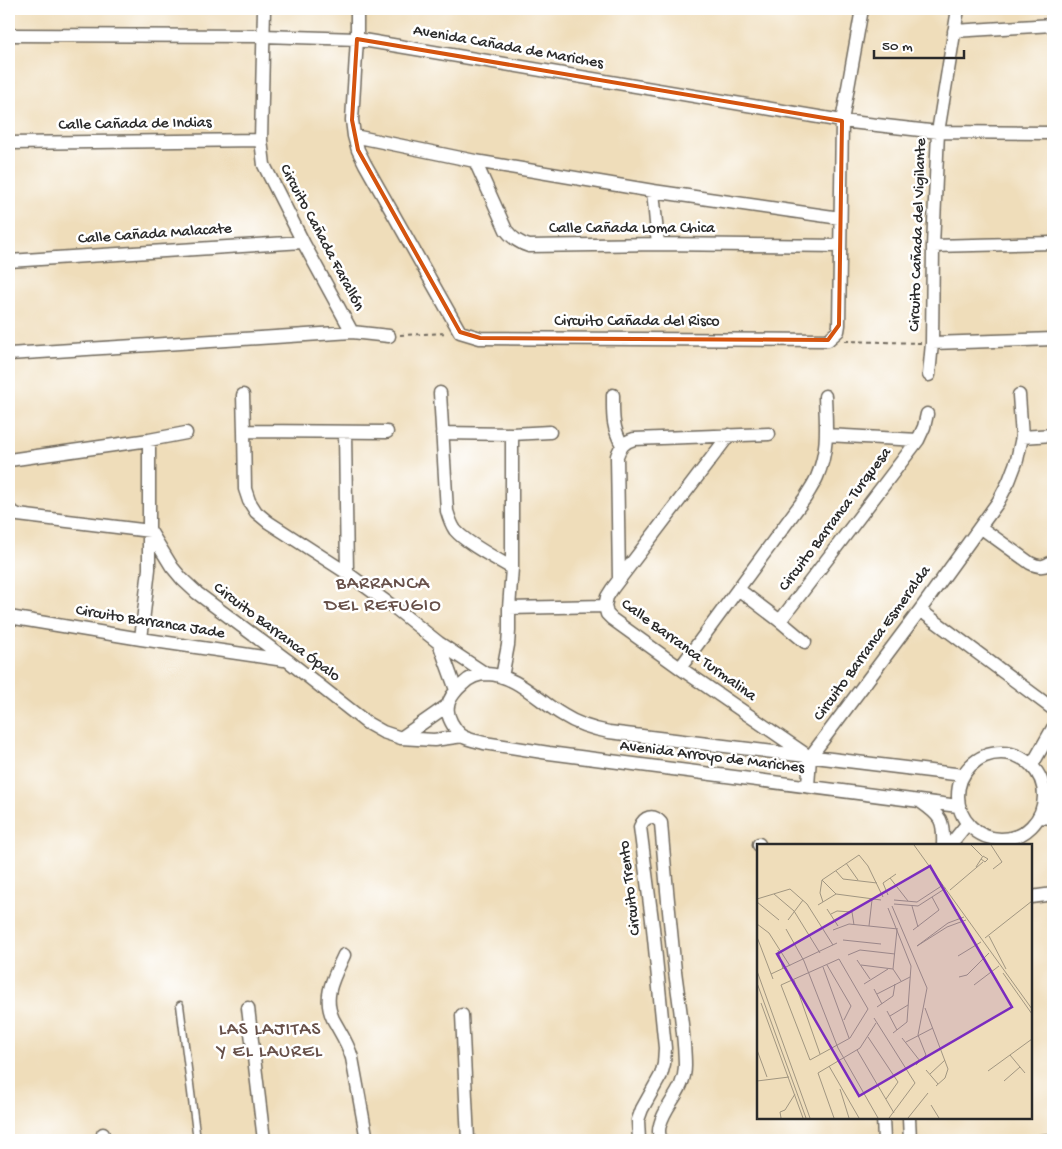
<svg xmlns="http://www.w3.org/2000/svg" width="1062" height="1149" viewBox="0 0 1062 1149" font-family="'Gochi Hand',sans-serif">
<rect width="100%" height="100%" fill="#fff"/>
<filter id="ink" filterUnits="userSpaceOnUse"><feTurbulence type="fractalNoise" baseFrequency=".02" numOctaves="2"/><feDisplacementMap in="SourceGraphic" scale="10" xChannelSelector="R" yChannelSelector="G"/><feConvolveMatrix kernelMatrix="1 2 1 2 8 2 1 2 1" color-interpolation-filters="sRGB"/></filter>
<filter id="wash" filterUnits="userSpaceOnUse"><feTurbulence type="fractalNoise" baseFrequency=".0096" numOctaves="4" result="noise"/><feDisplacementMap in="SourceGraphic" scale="20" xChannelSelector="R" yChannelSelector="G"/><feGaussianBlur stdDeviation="1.12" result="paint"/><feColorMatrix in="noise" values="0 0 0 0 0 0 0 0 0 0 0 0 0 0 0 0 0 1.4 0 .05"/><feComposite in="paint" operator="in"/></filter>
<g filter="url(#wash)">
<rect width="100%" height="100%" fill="#efddba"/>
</g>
<g filter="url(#ink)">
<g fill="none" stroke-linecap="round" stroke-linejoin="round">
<!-- service casing -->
<g stroke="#70695d" stroke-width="9">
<path id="service" d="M180,1005l17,135
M1024,1140l29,-3"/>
</g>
<!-- minor casing -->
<g stroke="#70695d" stroke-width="15">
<path id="minor" d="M264,9l-3,131 3,25 39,77 49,90
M357,9v30l-5,81 2,16 4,14 7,14 95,168 20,6 348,2 10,-9 1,-6 3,-204 20,-112
M954,31l99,-6
M9,35l254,1 94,3 485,82 96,11 115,1
M354,136l121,25 178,30 187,27
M9,143l252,-3
M475,161l31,69c7,9 13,13 23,16l129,-2 182,2
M653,191l5,53
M933,246l120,-3
M9,261l294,-19
M932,343l121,-4
M9,354l343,-22 37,4
M929,375l3,-32 1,-97 5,-114 20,-123
M440,393l7,118c2,7 4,13 8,19 11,13 42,29 57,38
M243,395l1,36 1,58 4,12 7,11 12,10 79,51 48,35 44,35 47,31
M613,395c0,21 -1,31 9,50
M244,431l143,1
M345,432l2,141
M442,433l70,1 38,-2
M827,435l91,5
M1022,437l31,-2
M9,460l140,-20 37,-7
M9,510l9,5 132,16 22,36 10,12 15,14 90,67 80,63 16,9 18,6 33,2 29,-4
M980,527l50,36c10,5 15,4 23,-2
M619,579l-2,-123c3,-9 7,-14 17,-17l135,-5
M738,589l42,32 25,21
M605,606l2,8 5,5 68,49 128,88
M605,606l2,-9 5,-8 117,-154
M509,608l96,-2
M920,610l133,99
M9,617l132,22 143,21
M780,621l138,-181 6,-13 3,-13
M141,639l8,-70v-129
M439,643l17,47
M680,668l125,-170c4,-7 9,-14 12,-21 12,-28 9,-52 8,-81
M502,677l6,-32 1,-14v-23l3,-40v-134
M401,738l47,-33
M958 796a43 43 0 1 1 86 0a43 43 0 1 1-86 0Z
M1032,765l21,-37
M808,786l2,-29 110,-147 78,-108 11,-21 8,-21 5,-23 -3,-42
M921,802c20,14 23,18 22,43
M958,806l-409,-53 -65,-10c-7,-2 -16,-3 -22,-7 -8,-7 -16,-20 -14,-30 1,-8 9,-17 15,-22 6,-6 15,-10 24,-10 30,1 51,27 76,41 14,9 30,14 46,17l354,43
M1039,817l14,1
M759,844v1
M950,845l17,-21
M1031,897l22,-3
M344,955c-10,22 -22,41 -11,64 7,13 15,24 19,39l15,82
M248,1008l16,132
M462,1015l6,125
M883,1118l1,22
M909,1118l1,22
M103,1134v6
M639,1140l-1,-20 4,-11 19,-34 3,-11 1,-16 -12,-120 -13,-101c4,-10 13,-14 21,-4 4,50 9,99 14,148 4,32 10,64 10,95 0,25 -20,38 -25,59 -2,5 -1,10 0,15"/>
</g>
<!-- path -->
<path stroke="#70695d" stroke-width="2" stroke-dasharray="4 4" stroke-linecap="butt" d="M400,335l47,-2
M845,341l76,2"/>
<!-- service -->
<use href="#service" stroke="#fff" stroke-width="6"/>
<!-- minor -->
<use href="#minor" stroke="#fff" stroke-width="12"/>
</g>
</g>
<!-- marked area -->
<path fill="none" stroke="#d5540f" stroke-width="4" stroke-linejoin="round" d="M357,39l485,82 -3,204 -11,15 -348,-2 -20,-6 -102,-182 -6,-30z"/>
<g text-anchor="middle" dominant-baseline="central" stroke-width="5" stroke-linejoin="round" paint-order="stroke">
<!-- street labels -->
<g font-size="16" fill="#2b2b2b" stroke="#fff">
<text transform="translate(508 48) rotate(10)">Avenida Cañada de Mariches</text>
<text transform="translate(135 125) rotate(-1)">Calle Cañada de Indias</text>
<text x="632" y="229">Calle Cañada Loma Chica</text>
<text transform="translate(155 235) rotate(-4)">Calle Cañada Malacate</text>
<text transform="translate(919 235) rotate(-88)">Circuito Cañada del Vigilante</text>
<text transform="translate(321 238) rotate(62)">Circuito Cañada Farallón</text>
<text x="637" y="322">Circuito Cañada del Risco</text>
<text transform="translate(836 520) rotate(-53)">Circuito Barranca Turquesa</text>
<text transform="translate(150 623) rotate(9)">Circuito Barranca Jade</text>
<text transform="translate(276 633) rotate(37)">Circuito Barranca Ópalo</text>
<text transform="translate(873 644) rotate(-54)">Circuito Barranca Esmeralda</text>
<text transform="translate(688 651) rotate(36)">Calle Barranca Turmalina</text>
<text transform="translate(712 758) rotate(7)">Avenida Arroyo de Mariches</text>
<text transform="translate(631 888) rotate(-97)">Circuito Trento</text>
</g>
<!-- quarter labels -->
<g font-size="19" letter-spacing="1" fill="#675049" stroke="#fff">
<text x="383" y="584">BARRANCA<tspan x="383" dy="22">DEL REFUGIO</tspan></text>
<text x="270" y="1030">LAS LAJITAS<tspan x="270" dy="22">Y EL LAUREL</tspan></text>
</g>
</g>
<!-- overview -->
<g transform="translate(757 844)">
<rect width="275" height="275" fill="#efddba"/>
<path fill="none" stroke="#a19681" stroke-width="1" d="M157,1l118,164M214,1l11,11M234,1l11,17 -9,7M89,19l12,17M219,23l7,-11 5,3 -3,3 -4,-3M79,27l7,8 34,4M133,34l18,23M65,36l14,14M193,46l33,-28M17,50l20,17 26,42M131,51l-5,-12 13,-9M0,55l33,-10 17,15 26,41M137,56l23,2 26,-17M0,58l22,18M66,58l-3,-9 2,-13 37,-25 9,11 15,31M137,60l24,2 28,-18M61,61l18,-11 45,6M135,62l35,82 -9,47 8,20 -10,10M155,62l6,21M131,64l23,58 -4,56 -14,11M70,65l11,17M74,70l6,-3 15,1 2,13M31,76l15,-20M0,80l12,9 21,33M112,82l3,-26M29,85l18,32 34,87 40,70M76,86l16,-6 49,5M140,86l-4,39 8,12M156,86l26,-20 -7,-13M232,92l17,33M0,93l16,42M228,94l47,-37M86,96l38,4M160,102l30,-19 19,-7M160,102l31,-23 16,-6M21,106l5,19M91,111l12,-5 35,4M201,112l23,-14M82,115l29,50 -18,29 -40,22 -29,-75zM100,116l13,19M70,121l24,41 -7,14M104,121l32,4M66,123l26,71M0,127l53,147M246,129l29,41M14,130l66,-31M202,133l8,-2 22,-22M37,136l26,74M0,139l49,135M107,140l24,-15M217,141l25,-19M117,145l8,15M120,150l33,-17M4,159l42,115M120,163l16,-11 2,-12M168,164l23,61 -3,9 -9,8M130,167l10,19M133,172l18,-11M117,174l41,65 -26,35M111,193l30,45 -12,17M145,194l18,23M149,198l27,-14M0,206l10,27M100,206l37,63M253,211l15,18M72,222l30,52M169,226l12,14M231,227l44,-32M173,230l15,-14M0,237l32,-4M247,237l16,-14M83,245l9,29M174,261l8,13M24,274l-1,-6 5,-2 10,-16M77,274l-16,-45 42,-25 16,-25M151,274l20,-25"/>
<path fill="#7b2cbf" fill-opacity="0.15" stroke="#7b2cbf" stroke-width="2.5" d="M173,22l82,141 -153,89 -82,-142z"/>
<rect width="275" height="275" fill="none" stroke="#2b2b2b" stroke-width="2.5"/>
</g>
<!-- margin -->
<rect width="1062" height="1149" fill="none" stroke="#fff" stroke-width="30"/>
<!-- scale -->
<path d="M874 50v8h90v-8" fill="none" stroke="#2b2b2b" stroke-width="2.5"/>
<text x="882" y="50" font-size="15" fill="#2b2b2b" stroke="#ffffff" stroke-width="4" paint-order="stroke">50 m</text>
</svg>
